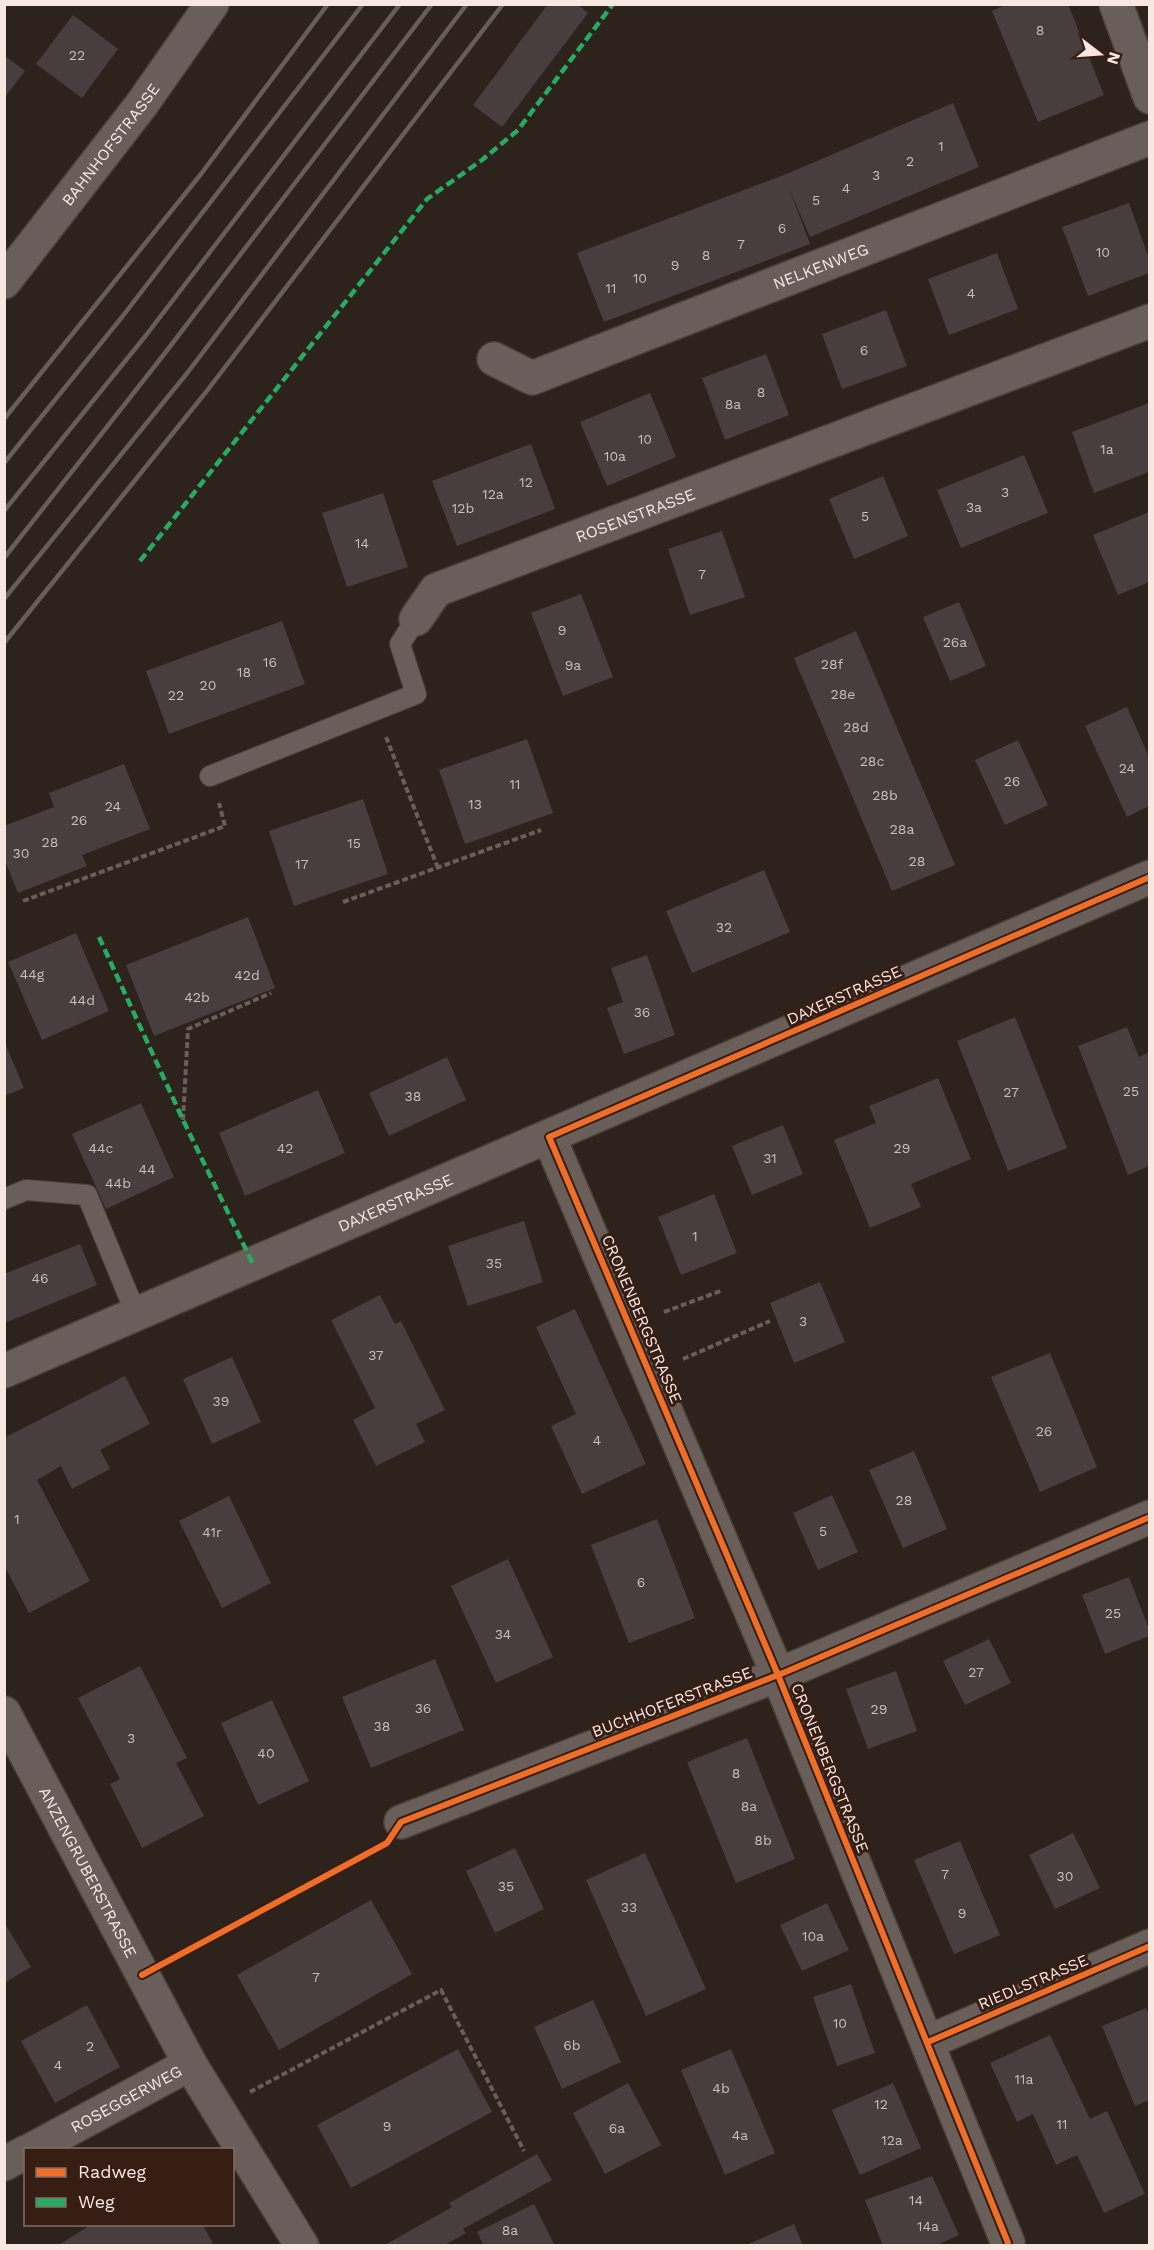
<svg xmlns="http://www.w3.org/2000/svg" width="1154" height="2250" viewBox="0 0 1154 2250" font-family="'Work Sans',sans-serif">
<rect width="100%" height="100%" fill="#2e221c"/>
<!-- building -->
<path fill="#483e3f" d="M548,4h29l11,9 -86,114 -29,-22z
M1007,4h61l36,91 -66,27 -46,-111z
M73,15l45,34 -36,49 -46,-34z
M4,55l21,16 -21,27z
M953,103l26,64 -169,70 -21,-49 21,56 -206,78 -27,-69 207,-78z
M1129,203l20,55v15l-61,23 -26,-69z
M997,253l21,56 -69,26 -21,-56z
M886,310l21,56 -65,23 -20,-55z
M766,354l23,61 -64,25 -23,-62z
M650,393l26,64 -69,29 -27,-64z
M1149,403v69l-55,21 -22,-61z
M531,444l24,65 -98,37 -25,-65z
M1024,455l24,58 -87,35 -24,-58z
M883,476l25,60 -54,23 -25,-60z
M383,493l25,74 -61,20 -25,-74z
M1149,512v70l-31,13 -25,-60z
M722,531l23,66 -55,18 -22,-66z
M581,594l32,83 -50,19 -32,-83z
M959,602l27,64 -36,15 -27,-64z
M282,621l23,63 -136,50 -23,-63z
M856,631l99,234 -63,26 -98,-233z
M1127,707l22,50v49l-22,11 -42,-91z
M527,739l26,74 -88,31 -26,-74z
M1018,740l30,65 -43,20 -30,-65z
M124,764l26,65 -68,26 5,11 -69,27 -14,-35v-32l50,-19 -5,-14z
M363,799l25,75 -94,32 -25,-75z
M764,870l26,62 -98,41 -26,-62z
M248,917l27,71 -121,48 -28,-71z
M76,933l33,78 -67,29 -34,-78z
M647,955l28,80 -51,19 -17,-46 16,-6 -12,-34z
M1015,1017l52,131 -59,23 -51,-130z
M1127,1027l12,30 10,-5v114l-21,9 -50,-129z
M4,1041l20,47 -20,8z
M447,1057l19,43 -77,36 -20,-43z
M938,1078l33,81 -60,25 10,23 -51,21 -36,-88 42,-17 -7,-17z
M318,1090l27,63 -100,43 -26,-63z
M141,1103l33,74 -68,32 -34,-75z
M783,1125l20,49 -51,21 -20,-49z
M714,1194l23,59 -56,22 -23,-58z
M524,1221l19,61 -75,24 -20,-60z
M80,1244l17,41 -90,37 -3,-5v-43z
M820,1282l25,60 -51,21 -24,-60z
M380,1295l15,29 6,-3 44,89 -29,14 9,18 -49,24 -23,-46 22,-12 -44,-88z
M575,1309l71,155 -64,30 -31,-68 25,-12 -40,-87z
M1050,1353l47,114 -57,25 -49,-115z
M232,1357l29,65 -49,22 -29,-65z
M125,1376l25,48 -50,26 10,19 -38,20 -11,-23 -24,14 53,101 -61,32 -25,-48v-127z
M914,1451l33,78 -44,19 -34,-78z
M832,1495l26,57 -40,18 -25,-57z
M229,1496l42,87 -49,25 -43,-87z
M657,1519l38,99 -66,25 -38,-98z
M508,1559l45,98 -57,26 -45,-97z
M1129,1577l20,52v7l-44,18 -23,-59z
M989,1639l22,44 -46,22 -22,-44z
M435,1659l29,71 -93,38 -29,-71z
M140,1666l47,92 -11,5 28,53 -62,32 -32,-64 10,-5 -42,-81z
M896,1671l21,60 -49,18 -22,-60z
M272,1700l37,81 -51,24 -37,-82z
M747,1738l48,121 -59,24 -49,-121z
M1073,1833l27,55 -45,21 -26,-54z
M960,1841l40,94 -46,19 -40,-94z
M515,1848l29,61 -49,24 -29,-62z
M645,1853l61,136 -60,27 -60,-136z
M371,1900l41,74 -133,76 -42,-75z
M827,1903l22,47 -47,21 -22,-46z
M4,1922l27,45 -27,16z
M851,1984l24,69 -38,13 -24,-69z
M593,2000l28,62 -59,27 -28,-62z
M87,2005l33,62 -65,36 -34,-62z
M1146,2008l3,7v85l-14,6 -33,-80z
M1050,2035l40,84 17,-8 38,83 -41,19 -27,-58 -21,10 -23,-51 -16,8 -27,-59z
M458,2049l34,63 -141,76 -34,-63z
M731,2049l44,104 -50,22 -44,-105z
M628,2083l33,62 -56,29 -32,-61z
M893,2083l28,65 -61,27 -28,-65z
M537,2154l15,26 -89,49 3,4 -23,13h-60l69,-39 -3,-4z
M932,2176l27,59 -24,11h-52l-18,-46z
M534,2204l21,42h-71l-7,-14z
M92,2224h110l11,19 -4,3h-152z
M794,2224l9,22h-59z"/>
<g fill="none" stroke-linecap="round" stroke-linejoin="round">
<!-- lane casing -->
<g stroke="#4b403b" stroke-width="22">
<path id="lane" d="M210,776l206,-82 -16,-50 16,-25
M4,1199l22,-9 61,5 49,119"/>
</g>
<!-- street casing -->
<g stroke="#4b403b" stroke-width="36">
<g id="street">
<path d="M1116,4l34,93"/>
<path id="s1" d="M4,282l138,-178 70,-100"/>
<path id="s2" d="M494,359l38,19 618,-240"/>
<path id="s3" d="M416,619l20,-29 714,-269"/>
<path d="M549,1137l229,538 230,568 -1,3"/>
<path id="s4" d="M4,1371l1146,-494"/>
<path id="s5" d="M4,1713l186,351 112,182"/>
<path d="M401,1822l382,-149 367,-156"/>
<path d="M928,2042l222,-96"/>
<path id="s6" d="M31,2150l159,-86"/>
<path d="M4,2164l22,-12"/>
</g>
</g>
<!-- path -->
<path stroke="#685e5a" stroke-width="4" stroke-dasharray="6 3" stroke-linecap="butt" d="M386,737l52,131
M23,901l202,-75 -6,-23
M343,902l198,-72
M183,1120l5,-91 83,-36
M664,1312l59,-22
M683,1359l87,-38
M175,1957l202,-109
M250,2092l191,-102 83,161"/>
<!-- lane -->
<use href="#lane" stroke="#695e5a" stroke-width="20"/>
<!-- street -->
<use href="#street" stroke="#695e5a" stroke-width="33"/>
<!-- rail -->
<path stroke="#685e58" stroke-width="4.5" d="M4,419l197,-245 127,-170
M4,463l118,-146 241,-313
M4,511l143,-177 253,-330
M4,558l161,-205 267,-349
M4,599l184,-227 279,-368
M4,643l202,-251 297,-388"/>
<!-- quiet -->
<path stroke="#26ab63" stroke-width="4.5" stroke-dasharray="9 4.5" stroke-linecap="butt" d="M140,561l287,-362 55,-39 36,-30 95,-126
M99,937l84,183 70,144"/>
<!-- cycleway casing -->
<g stroke="#361e14" stroke-width="10">
<path id="cycleway" d="M142,1975l245,-132 14,-21 382,-149 367,-156
M928,2042l222,-96
M1007,2246l1,-3 -230,-568 -229,-538 601,-260"/>
</g>
<!-- cycleway -->
<use href="#cycleway" stroke="#ee6e29" stroke-width="6"/>
</g>
<g text-anchor="middle" dominant-baseline="central" stroke-width="6" stroke-linejoin="round" paint-order="stroke">
<!-- number labels -->
<g font-size="14" fill="#cbbdb8">
<text x="1040" y="30">8</text>
<text x="77" y="55">22</text>
<text x="941" y="146">1</text>
<text x="910" y="161">2</text>
<text x="876" y="175">3</text>
<text x="846" y="188">4</text>
<text x="816" y="200">5</text>
<text x="782" y="228">6</text>
<text x="741" y="244">7</text>
<text x="1103" y="252">10</text>
<text x="706" y="255">8</text>
<text x="675" y="265">9</text>
<text x="640" y="278">10</text>
<text x="611" y="288">11</text>
<text x="971" y="293">4</text>
<text x="864" y="350">6</text>
<text x="761" y="392">8</text>
<text x="733" y="404">8a</text>
<text x="645" y="439">10</text>
<text x="1107" y="449">1a</text>
<text x="615" y="456">10a</text>
<text x="526" y="482">12</text>
<text x="1005" y="492">3</text>
<text x="493" y="494">12a</text>
<text x="974" y="507">3a</text>
<text x="463" y="508">12b</text>
<text x="865" y="516">5</text>
<text x="362" y="543">14</text>
<text x="702" y="574">7</text>
<text x="562" y="630">9</text>
<text x="955" y="642">26a</text>
<text x="270" y="662">16</text>
<text x="832" y="664">28f</text>
<text x="573" y="665">9a</text>
<text x="244" y="672">18</text>
<text x="208" y="685">20</text>
<text x="843" y="694">28e</text>
<text x="176" y="695">22</text>
<text x="856" y="727">28d</text>
<text x="872" y="761">28c</text>
<text x="1127" y="768">24</text>
<text x="1012" y="781">26</text>
<text x="515" y="784">11</text>
<text x="885" y="795">28b</text>
<text x="475" y="804">13</text>
<text x="113" y="806">24</text>
<text x="79" y="820">26</text>
<text x="902" y="829">28a</text>
<text x="50" y="842">28</text>
<text x="354" y="843">15</text>
<text x="21" y="853">30</text>
<text x="917" y="861">28</text>
<text x="302" y="864">17</text>
<text x="724" y="927">32</text>
<text x="32" y="974">44g</text>
<text x="247" y="975">42d</text>
<text x="197" y="997">42b</text>
<text x="82" y="1000">44d</text>
<text x="642" y="1012">36</text>
<text x="1131" y="1091">25</text>
<text x="1011" y="1092">27</text>
<text x="413" y="1096">38</text>
<text x="101" y="1148">44c</text>
<text x="285" y="1148">42</text>
<text x="902" y="1148">29</text>
<text x="770" y="1158">31</text>
<text x="147" y="1169">44</text>
<text x="118" y="1183">44b</text>
<text x="695" y="1236">1</text>
<text x="494" y="1263">35</text>
<text x="40" y="1278">46</text>
<text x="803" y="1321">3</text>
<text x="376" y="1355">37</text>
<text x="221" y="1401">39</text>
<text x="1044" y="1431">26</text>
<text x="597" y="1440">4</text>
<text x="904" y="1500">28</text>
<text x="17" y="1519">1</text>
<text x="823" y="1531">5</text>
<text x="212" y="1532">41r</text>
<text x="641" y="1582">6</text>
<text x="1113" y="1613">25</text>
<text x="503" y="1634">34</text>
<text x="976" y="1672">27</text>
<text x="423" y="1708">36</text>
<text x="879" y="1709">29</text>
<text x="382" y="1726">38</text>
<text x="131" y="1738">3</text>
<text x="266" y="1753">40</text>
<text x="736" y="1773">8</text>
<text x="749" y="1806">8a</text>
<text x="763" y="1840">8b</text>
<text x="945" y="1874">7</text>
<text x="1065" y="1876">30</text>
<text x="506" y="1886">35</text>
<text x="629" y="1907">33</text>
<text x="962" y="1913">9</text>
<text x="813" y="1936">10a</text>
<text x="316" y="1977">7</text>
<text x="840" y="2023">10</text>
<text x="572" y="2045">6b</text>
<text x="90" y="2046">2</text>
<text x="58" y="2065">4</text>
<text x="1024" y="2079">11a</text>
<text x="721" y="2088">4b</text>
<text x="881" y="2104">12</text>
<text x="1062" y="2124">11</text>
<text x="387" y="2126">9</text>
<text x="617" y="2128">6a</text>
<text x="740" y="2135">4a</text>
<text x="892" y="2140">12a</text>
<text x="916" y="2200">14</text>
<text x="928" y="2226">14a</text>
<text x="510" y="2230">8a</text>
</g>
<!-- street labels -->
<g font-size="16" fill="#f7e7e0" stroke="#361e14">
<text stroke="none"><textPath href="#s1" startOffset="174">BAHNHOFSTRASSE</textPath></text>
<text stroke="none"><textPath href="#s2" startOffset="352">NELKENWEG</textPath></text>
<text stroke="none"><textPath href="#s3" startOffset="248">ROSENSTRASSE</textPath></text>
<text transform="translate(844 995) rotate(-24)">DAXERSTRASSE</text>
<text stroke="none"><textPath href="#s4" startOffset="426">DAXERSTRASSE</textPath></text>
<text transform="translate(642 1319) rotate(67)">CRONENBERGSTRASSE</text>
<text transform="translate(672 1702) rotate(-21)">BUCHHOFERSTRASSE</text>
<text transform="translate(830 1768) rotate(68)">CRONENBERGSTRASSE</text>
<text stroke="none"><textPath href="#s5" startOffset="180">ANZENGRUBERSTRASSE</textPath></text>
<text transform="translate(1033 1982) rotate(-23)">RIEDLSTRASSE</text>
<text stroke="none"><textPath href="#s6" startOffset="108">ROSEGGERWEG</textPath></text>
</g>
</g>
<!-- border -->
<rect width="1154" height="2250" fill="none" stroke="#f7e7e0" stroke-width="12"/>
<!-- legend -->
<rect x="24" y="2148" width="210" height="78" fill="#361e14" stroke="#836e66" stroke-width="1.5"/>
<rect x="36" y="2168" width="30" height="9" fill="#ee6e29" stroke="#836e66" stroke-width="1.5"/>
<text x="78" y="2178" font-size="18" fill="#f7e7e0">Radweg</text>
<rect x="36" y="2198" width="30" height="9" fill="#26ab63" stroke="#836e66" stroke-width="1.5"/>
<text x="78" y="2208" font-size="18" fill="#f7e7e0">Weg</text>
<!-- north arrow -->
<g transform="translate(1100 54) rotate(107)" stroke="#361e14" stroke-width="4.5" paint-order="stroke">
<path d="M0-4.5L10 22L0 15L-10 22Z" fill="#f7e7e0"/>
<text y="-9" font-size="16" font-weight="bold" text-anchor="middle" fill="#f7e7e0">N</text>
</g>
</svg>
